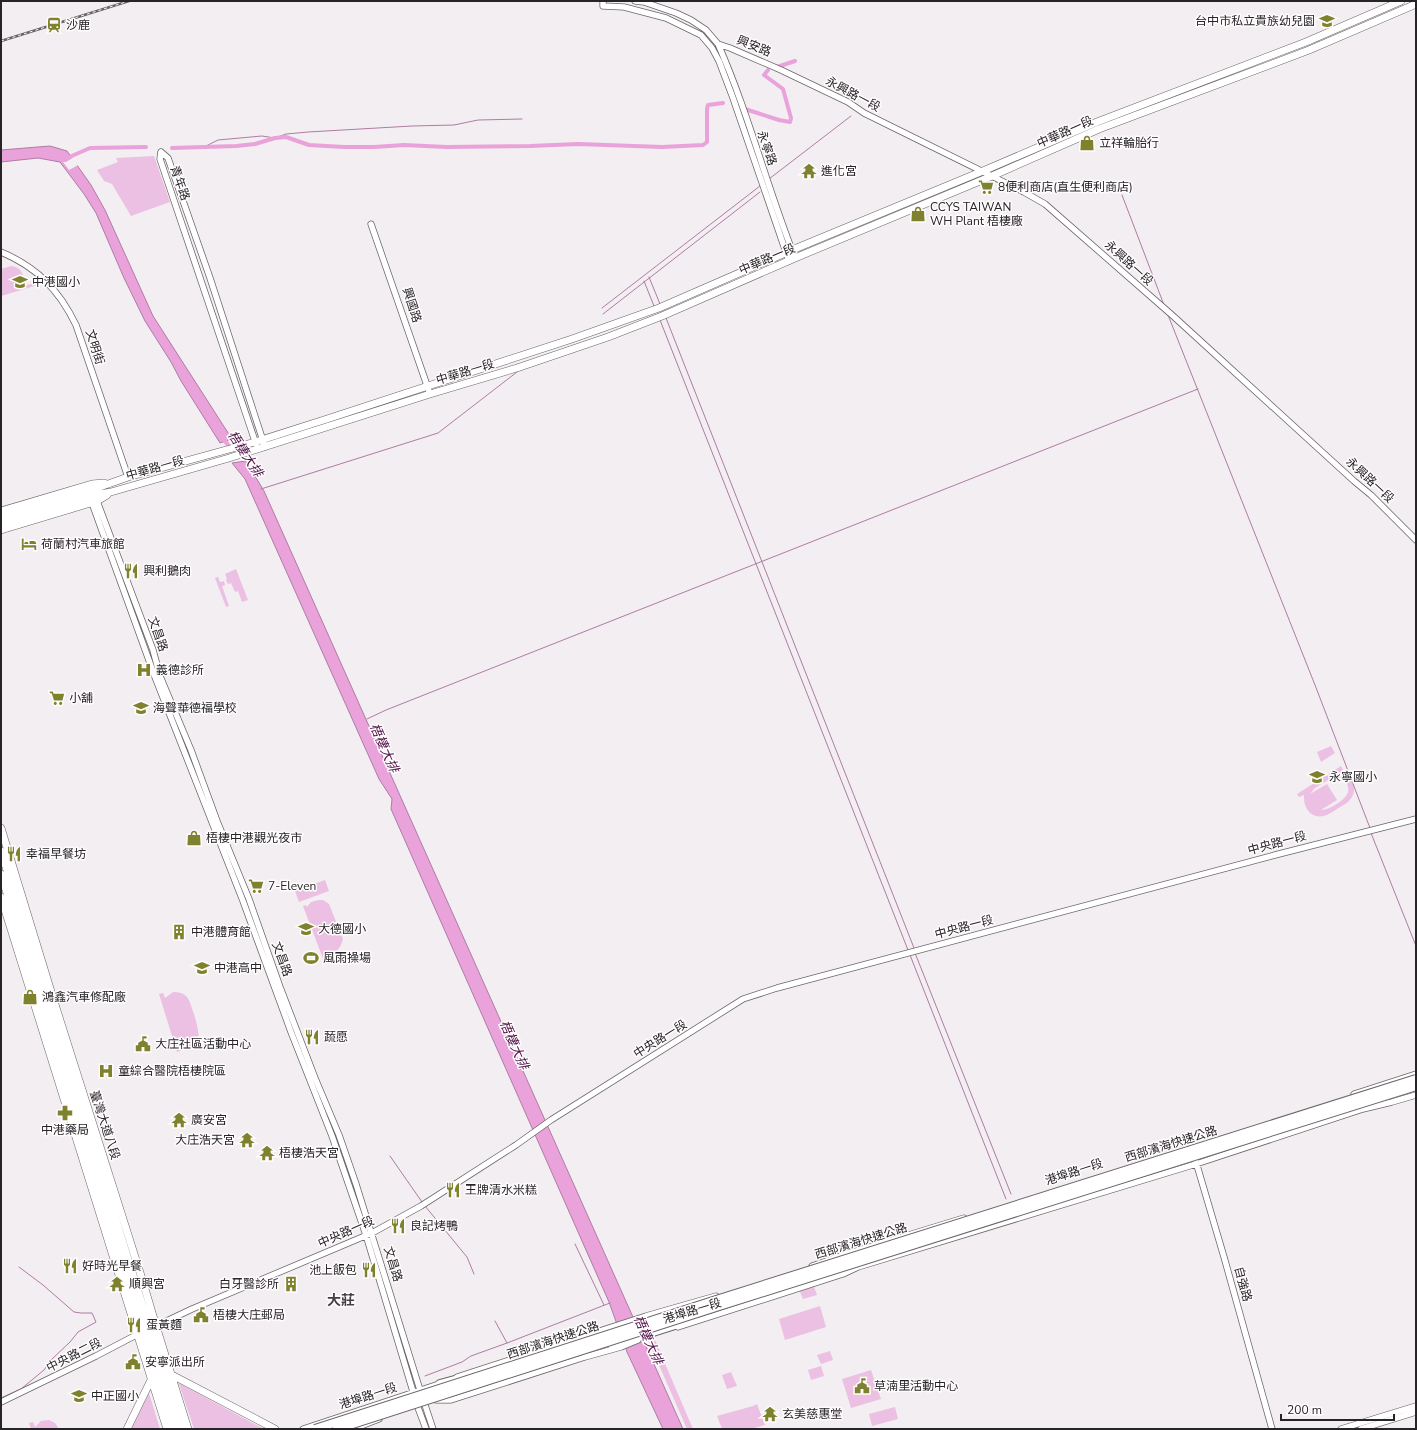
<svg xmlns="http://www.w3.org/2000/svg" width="1417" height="1430" viewBox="0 0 1417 1430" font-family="'Nunito Sans','Noto Sans TC',sans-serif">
<rect width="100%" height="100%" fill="#f3eef1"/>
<!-- green -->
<path fill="#ecc0e2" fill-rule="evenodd" d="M154,156l16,46 -39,14 -19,-32 -8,-3 -7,-11 21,-8 -2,-4z
M11,266c11,1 14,10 13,20l13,-4 1,3 -37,11v-27z
M236,569l12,31 -6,2 -4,-11 -3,1 -4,-9 -3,1 -2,-4 1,-1 -2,-5z
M218,577l2,5 4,-1 1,4 -3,1 7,20 -3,1 -11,-29z
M1331,746l4,7 -14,9 -4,-10z
M1341,766l2,4 -2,2c13,4 18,20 7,30 -2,2 -5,3 -8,5 -5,3 -10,7 -16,9 -14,3 -21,-9 -20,-21l-5,2 -2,-3zM1333,777c10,-1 20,9 13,19 -4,6 -18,14 -25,14l16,-10 -10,-16 -17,10 5,-6z
M325,880l4,11 -30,11 -4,-11z
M319,900h4l6,4 14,35 -2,6 -4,6 -4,2 -8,-1 4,11 -4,1 -22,-58 3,-1 1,2 4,-5z
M173,992c5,0 11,1 14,5 4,5 14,37 11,42 -1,4 -6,7 -9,8l-8,-1 1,4 -5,2 -18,-58 4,-1 2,5z
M813,1284l4,11 -14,4 -4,-10z
M820,1306l6,21 -41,13 -6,-21z
M648,1340h7l38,89h-6z
M830,1351l3,9 -12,4 -4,-9z
M821,1366l3,10 -13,4 -3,-10z
M871,1370l10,29 -30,9 -9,-29z
M731,1372l6,14 -10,3 -5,-14z
M179,1384h1l84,45h-70z
M149,1393l11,36h-29z
M757,1404l8,21 -14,4h-29l-5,-13 36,-10z
M895,1407l3,12 -26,7 -3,-12z
M49,1420l6,3 4,6h-28l-2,-6 4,-1 2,5 6,-6z"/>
<!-- water -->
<path fill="#e9a2da" stroke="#ae7ca4" d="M50,146l17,5 24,34 14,25 48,106 79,123 -12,4 -39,-62 -10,-19 -26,-41 -21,-43 -28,-65 -12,-19 -24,-32 -22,-4 -37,4v-12z
M246,461l18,30 419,938h-20l-36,-77 -18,-50 -218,-493 1,-10 -13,-20 -134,-300 -13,-16z"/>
<!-- pier -->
<path fill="#f3eef1" d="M74,157l6,7 -11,6 -6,-8h3z"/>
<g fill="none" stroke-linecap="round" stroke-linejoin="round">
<!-- stream -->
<path stroke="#ae7ca4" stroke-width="1" d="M204,147l14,-7 44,-4 13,2 11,-4 22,-2 104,-6 42,-1 24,-5 44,-1
M769,179l82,-63
M1122,195l42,110
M649,277l11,27
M644,281l10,25
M602,308l158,-122
M603,314l157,-122
M1168,315l147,370 55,143
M666,318l248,630
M660,320l248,630
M261,489l177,-56 79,-61
M367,719l19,-9 812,-321
M1371,833l45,113
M915,953l96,241
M910,955l96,244
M390,1156l32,46
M425,1206l42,51 7,17
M575,1244l29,61
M495,1321l12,22
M425,1376l37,-14 9,-6 36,-13 103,-40
M1,1398l20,-9 23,-19 8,-11 18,-17 8,-10 18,-10 -4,-9h-11l-7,-1 -31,-27 -24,-18"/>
<!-- canal -->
<path stroke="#e9a2da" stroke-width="4" d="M777,67l18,-6
M745,109l34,11 11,2 1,-4 -8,-29 -19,-14 4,-5
M172,148l64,-2 19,-2 20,-6 11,-1 23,8 35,2h30l30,-2 43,2 83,-1 48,-2 84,3 41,-2 4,-3v-33l1,-4 15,-2
M67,158l23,-10 56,-1
M222,437l9,12"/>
<!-- minor casing -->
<g stroke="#6b6669" stroke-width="7">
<path id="minor" d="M603,1v5l21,1 42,11 35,17 11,13 7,13 14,37 56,163
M635,1l9,1 32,11 15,7 15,10 12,14 12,4 51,22 67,32 16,11 160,79 21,12 127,111 182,166 17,14 45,45
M718,44c31,70 49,144 77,214
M161,152l7,6 42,120 55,169
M161,152l-1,7 96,285
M371,224l59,170
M1,252c36,15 58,38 75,73l52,152
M97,501l56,149 7,26 31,74 26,71 32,78 31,88 35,91 24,57 17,49 64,206 13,39
M92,503l63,174 88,224 48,131 41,104 34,99 51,170 9,24
M1354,1094l62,-20
M1196,1162l28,95 48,172
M812,1266l28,-10 124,-38
M154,1327l38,-18 180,-76 49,-27 95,-61 35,-25 192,-121 34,-11 498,-133 141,-36
M678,1327l165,-53 15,-7 338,-103 167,-55 29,-7 24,-7
M457,1377l189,-61 70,-20
M436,1400h15l134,-43 36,-10 17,-7
M1,1402l95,-46 44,-23
M303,1429l139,-46
M353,1429l26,-10
M1341,1429l75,-23
M1361,1429l55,-17"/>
</g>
<!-- major casing -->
<g stroke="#6b6669" stroke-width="8">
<path id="major" d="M1,511l91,-27 12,-1
M1,517l93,-28 34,-12 127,-35 72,-23 245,-80 87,-31 133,-58 191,-79 114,-49 209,-80 95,-41
M1,524l94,-29 16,-3 118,-34 201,-64 87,-26 91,-31 54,-21 133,-58 197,-82 107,-47 210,-79 107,-46
M1,530l96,-29 10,-6
M1,828l51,167 90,284 14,47 32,103
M1,851l180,578
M1,874l173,555
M1,897l166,532
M170,1374l105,55
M127,1429l24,-49"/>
</g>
<!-- highway casing -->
<g stroke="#6b6669" stroke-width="10">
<path id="highway" d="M612,1345l66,-21 16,-7
M440,1384l22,-6"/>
</g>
<!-- minor -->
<use href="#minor" stroke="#fff" stroke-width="5.5"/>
<!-- major -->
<use href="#major" stroke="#fff" stroke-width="7"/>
<!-- highway -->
<use href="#highway" stroke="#fff" stroke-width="8"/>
<!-- rail casing -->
<g stroke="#656264" stroke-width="2.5">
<path id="rail" d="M1,41l128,-40"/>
</g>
<!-- rail -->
<use href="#rail" stroke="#fffcfe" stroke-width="1" stroke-dasharray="3" stroke-linecap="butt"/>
<!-- highway-bridge casing -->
<g stroke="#6b6669" stroke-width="10" stroke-linecap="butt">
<path id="highway-bridge" d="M315,1429l398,-128 703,-222
M337,1429l379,-122 700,-221"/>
</g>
<!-- highway-bridge -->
<use href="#highway-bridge" stroke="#fff" stroke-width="8"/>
</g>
<!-- icons -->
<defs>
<g id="school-bare" transform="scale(1.2)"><path d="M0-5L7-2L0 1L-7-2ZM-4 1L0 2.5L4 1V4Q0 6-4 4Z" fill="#7f822c" stroke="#fffcfe" stroke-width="2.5" paint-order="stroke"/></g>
<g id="station-bare" transform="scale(1.2)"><path d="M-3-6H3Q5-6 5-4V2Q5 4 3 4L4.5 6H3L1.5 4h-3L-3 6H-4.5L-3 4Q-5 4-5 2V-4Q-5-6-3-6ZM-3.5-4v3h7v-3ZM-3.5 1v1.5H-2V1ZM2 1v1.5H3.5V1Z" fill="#7f822c" stroke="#fffcfe" stroke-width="2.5" paint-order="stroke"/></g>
<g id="shop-bare" transform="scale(1.2)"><path d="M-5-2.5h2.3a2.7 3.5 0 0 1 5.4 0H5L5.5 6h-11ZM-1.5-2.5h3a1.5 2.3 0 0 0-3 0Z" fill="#7f822c" stroke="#fffcfe" stroke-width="2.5" paint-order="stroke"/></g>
<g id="temple-bare" transform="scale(1.2)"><path d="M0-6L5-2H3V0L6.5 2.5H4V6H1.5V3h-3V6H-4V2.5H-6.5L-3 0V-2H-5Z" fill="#7f822c" stroke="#fffcfe" stroke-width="2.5" paint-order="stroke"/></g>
<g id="supermarket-bare" transform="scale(1.2)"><path d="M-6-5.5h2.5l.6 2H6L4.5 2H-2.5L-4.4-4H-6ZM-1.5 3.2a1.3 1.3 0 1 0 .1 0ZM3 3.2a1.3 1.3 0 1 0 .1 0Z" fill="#7f822c" stroke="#fffcfe" stroke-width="2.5" paint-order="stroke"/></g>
<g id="hotel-bare" transform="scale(1.2)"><path d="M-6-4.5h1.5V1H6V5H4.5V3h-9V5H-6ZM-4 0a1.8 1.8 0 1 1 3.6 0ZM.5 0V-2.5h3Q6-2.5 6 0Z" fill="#7f822c" stroke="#fffcfe" stroke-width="2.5" paint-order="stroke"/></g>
<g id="restaurant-bare" transform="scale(1.2)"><path d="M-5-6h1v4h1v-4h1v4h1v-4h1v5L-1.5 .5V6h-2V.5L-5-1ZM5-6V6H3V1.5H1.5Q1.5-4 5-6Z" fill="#7f822c" stroke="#fffcfe" stroke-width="2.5" paint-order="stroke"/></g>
<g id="hospital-bare" transform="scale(1.2)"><path d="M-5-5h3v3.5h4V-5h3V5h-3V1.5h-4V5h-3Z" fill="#7f822c" stroke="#fffcfe" stroke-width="2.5" paint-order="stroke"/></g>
<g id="building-bare" transform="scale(1.2)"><path d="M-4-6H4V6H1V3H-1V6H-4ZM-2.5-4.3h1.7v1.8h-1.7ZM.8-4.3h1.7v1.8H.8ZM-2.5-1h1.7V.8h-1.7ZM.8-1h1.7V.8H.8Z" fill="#7f822c" stroke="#fffcfe" stroke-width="2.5" paint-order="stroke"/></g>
<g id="stadium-bare" transform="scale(1.2)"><path d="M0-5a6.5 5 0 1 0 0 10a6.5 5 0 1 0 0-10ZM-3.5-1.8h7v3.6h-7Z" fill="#7f822c" stroke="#fffcfe" stroke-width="2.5" paint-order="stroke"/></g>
<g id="civic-bare" transform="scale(1.2)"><path d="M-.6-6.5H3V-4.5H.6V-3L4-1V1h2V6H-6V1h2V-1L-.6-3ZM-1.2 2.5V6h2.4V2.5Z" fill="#7f822c" stroke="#fffcfe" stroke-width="2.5" paint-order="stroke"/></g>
<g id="pharmacy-bare" transform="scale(1.2)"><path d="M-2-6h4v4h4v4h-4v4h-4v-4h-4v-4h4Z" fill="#7f822c" stroke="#fffcfe" stroke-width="2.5" paint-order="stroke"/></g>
</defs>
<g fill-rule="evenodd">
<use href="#school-bare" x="1327" y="21"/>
<use href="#station-bare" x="54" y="25"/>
<use href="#shop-bare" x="1087" y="143"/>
<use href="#temple-bare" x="809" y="171"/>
<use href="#supermarket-bare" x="986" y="187"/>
<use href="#shop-bare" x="918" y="214"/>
<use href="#school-bare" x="20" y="282"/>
<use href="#hotel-bare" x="29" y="544"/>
<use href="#restaurant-bare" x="131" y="571"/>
<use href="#hospital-bare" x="144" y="670"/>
<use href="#supermarket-bare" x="57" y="698"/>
<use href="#school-bare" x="141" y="708"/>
<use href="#school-bare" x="1317" y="777"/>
<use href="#shop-bare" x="194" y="838"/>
<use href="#restaurant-bare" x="14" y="854"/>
<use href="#supermarket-bare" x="256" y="886"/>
<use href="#school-bare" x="306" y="929"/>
<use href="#building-bare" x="179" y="932"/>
<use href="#stadium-bare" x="311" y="958"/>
<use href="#school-bare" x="202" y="968"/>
<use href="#shop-bare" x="30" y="997"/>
<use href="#restaurant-bare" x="312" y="1037"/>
<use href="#civic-bare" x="143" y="1044"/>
<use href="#hospital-bare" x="106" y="1071"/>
<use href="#pharmacy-bare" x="65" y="1113"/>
<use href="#temple-bare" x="179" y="1120"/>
<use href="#temple-bare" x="247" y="1140"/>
<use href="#temple-bare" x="267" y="1153"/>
<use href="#restaurant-bare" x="453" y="1190"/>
<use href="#restaurant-bare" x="398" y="1226"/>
<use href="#restaurant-bare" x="70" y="1266"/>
<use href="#restaurant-bare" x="369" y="1270"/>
<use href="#temple-bare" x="117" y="1284"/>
<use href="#building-bare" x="291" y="1284"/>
<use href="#civic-bare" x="201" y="1315"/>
<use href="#restaurant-bare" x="134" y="1325"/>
<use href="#civic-bare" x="133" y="1362"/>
<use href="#civic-bare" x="862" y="1386"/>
<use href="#school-bare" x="79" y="1396"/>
<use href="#temple-bare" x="770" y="1414"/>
</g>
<g text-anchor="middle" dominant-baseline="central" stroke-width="3" stroke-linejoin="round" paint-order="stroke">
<!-- poi labels -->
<g font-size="12" fill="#262426" stroke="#fffcfe" text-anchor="start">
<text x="1315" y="21" text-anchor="end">台中市私立貴族幼兒園</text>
<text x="66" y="25">沙鹿</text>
<text x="1099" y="143">立祥輪胎行</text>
<text x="821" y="171">進化宮</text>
<text x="998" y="187">8便利商店(直生便利商店)</text>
<text x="930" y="207">CCYS TAIWAN<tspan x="930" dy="14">WH Plant 梧棲廠</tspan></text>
<text x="32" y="282">中港國小</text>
<text x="41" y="544">荷蘭村汽車旅館</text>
<text x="143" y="571">興利鵝肉</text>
<text x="156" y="670">義德診所</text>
<text x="69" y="698">小舖</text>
<text x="153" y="708">海聲華德福學校</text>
<text x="1329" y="777">永寧國小</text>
<text x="206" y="838">梧棲中港觀光夜市</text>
<text x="26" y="854">幸福早餐坊</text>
<text x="268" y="886">7-Eleven</text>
<text x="318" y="929">大德國小</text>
<text x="191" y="932">中港體育館</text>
<text x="323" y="958">風雨操場</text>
<text x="214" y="968">中港高中</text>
<text x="42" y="997">鴻鑫汽車修配廠</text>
<text x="324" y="1037">蔬愿</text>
<text x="155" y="1044">大庄社區活動中心</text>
<text x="118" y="1071">童綜合醫院梧棲院區</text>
<text x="191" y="1120">廣安宮</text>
<text x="65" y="1130" text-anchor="middle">中港藥局</text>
<text x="235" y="1140" text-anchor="end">大庄浩天宮</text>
<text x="279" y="1153">梧棲浩天宮</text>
<text x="465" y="1190">王牌清水米糕</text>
<text x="410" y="1226">良記烤鴨</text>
<text x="82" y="1266">好時光早餐</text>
<text x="357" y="1270" text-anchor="end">池上飯包</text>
<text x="129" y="1284">順興宮</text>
<text x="279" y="1284" text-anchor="end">白牙醫診所</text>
<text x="213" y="1315">梧棲大庄郵局</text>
<text x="146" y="1325">蛋黃麵</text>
<text x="145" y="1362">安寧派出所</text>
<text x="874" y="1386">草湳里活動中心</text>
<text x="91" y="1396">中正國小</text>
<text x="782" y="1414">玄美慈惠堂</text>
</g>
<!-- street labels -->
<g font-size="12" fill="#262426" stroke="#fffcfe">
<text transform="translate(754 46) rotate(22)">興安路</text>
<text transform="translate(853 94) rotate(28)">永興路一段</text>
<text transform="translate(1065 132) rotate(-24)">中華路一段</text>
<text transform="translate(767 148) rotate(71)">永寧路</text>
<text transform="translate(180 183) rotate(71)">青年路</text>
<text transform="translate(767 259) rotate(-23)">中華路一段</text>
<text transform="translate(1129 263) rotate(42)">永興路一段</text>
<text transform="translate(412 305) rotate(72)">興國路</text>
<text transform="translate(95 347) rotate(72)">文明街</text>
<text transform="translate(465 372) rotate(-17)">中華路一段</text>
<text transform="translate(155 468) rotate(-16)">中華路一段</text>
<text transform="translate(1370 480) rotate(43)">永興路一段</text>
<text transform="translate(158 634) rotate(71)">文昌路</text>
<text transform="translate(1277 843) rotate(-15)">中央路一段</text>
<text transform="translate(964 927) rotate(-15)">中央路一段</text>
<text transform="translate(282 959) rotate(70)">文昌路</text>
<text transform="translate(660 1039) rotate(-32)">中央路一段</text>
<text transform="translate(105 1125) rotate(72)">臺灣大道八段</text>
<text transform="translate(1171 1144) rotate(-17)">西部濱海快速公路</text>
<text transform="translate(1074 1172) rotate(-18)">港埠路一段</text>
<text transform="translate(346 1232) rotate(-24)">中央路一段</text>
<text transform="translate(861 1241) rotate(-17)">西部濱海快速公路</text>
<text transform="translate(393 1264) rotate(73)">文昌路</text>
<text transform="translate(1243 1284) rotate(75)">自強路</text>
<text transform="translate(692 1311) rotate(-17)">港埠路一段</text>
<text transform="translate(553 1340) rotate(-18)">西部濱海快速公路</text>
<text transform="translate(74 1355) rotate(-27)">中央路二段</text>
<text transform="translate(368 1396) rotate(-18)">港埠路一段</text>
</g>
<!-- water labels -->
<g font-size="13" font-style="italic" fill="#4d0f44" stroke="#fffcfe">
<text transform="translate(245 454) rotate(57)">梧棲大排</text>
<text transform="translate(384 748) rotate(66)">梧棲大排</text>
<text transform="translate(514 1045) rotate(66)">梧棲大排</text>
<text transform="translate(648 1340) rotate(66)">梧棲大排</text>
</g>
<!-- quarter labels -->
<g font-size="14" font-weight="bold" fill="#433f42" stroke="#fffcfe">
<text x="341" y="1300">大莊</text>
</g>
</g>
<!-- border -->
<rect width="1417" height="1430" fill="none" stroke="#262426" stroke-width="4"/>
<!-- scale -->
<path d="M1281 1414v6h113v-6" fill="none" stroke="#262426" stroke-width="2"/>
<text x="1287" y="1414" font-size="12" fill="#262426" stroke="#fffcfe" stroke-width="3" paint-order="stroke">200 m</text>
</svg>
